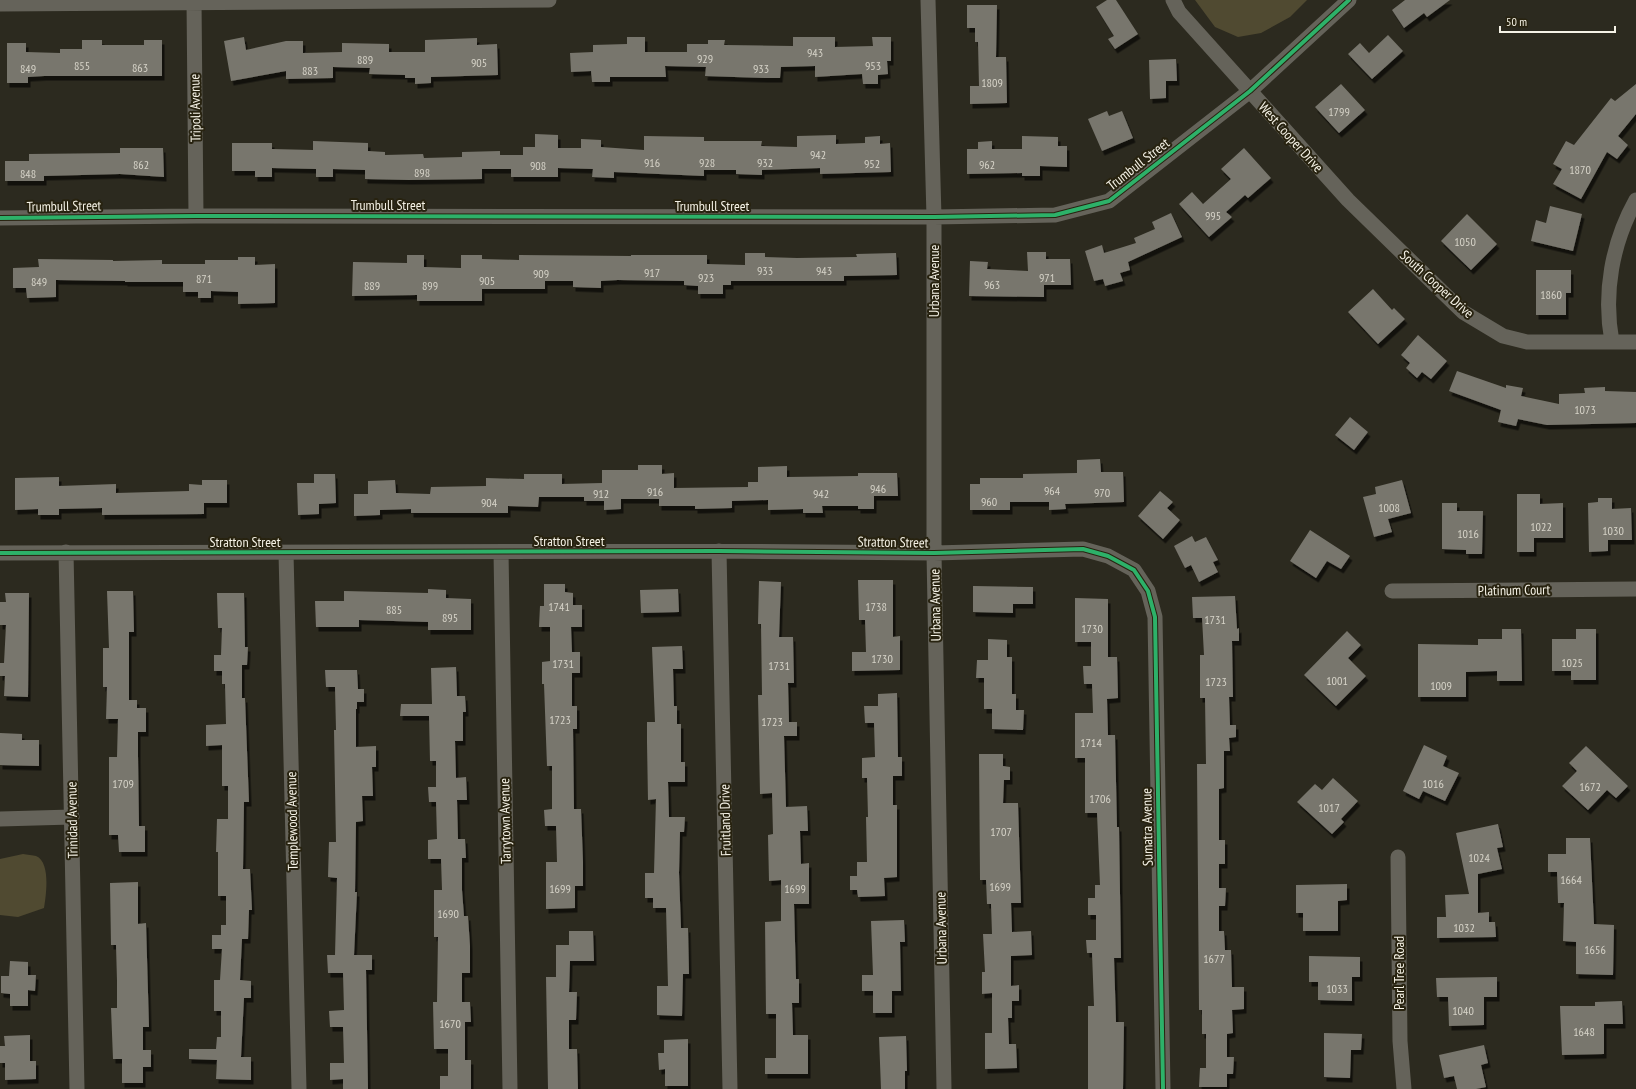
<svg xmlns="http://www.w3.org/2000/svg" width="1636" height="1089" viewBox="0 0 1636 1089" font-family="'PT Sans Narrow',sans-serif">
<defs>
<filter id="shadow"><feDropShadow dx="2.5" dy="4.5" stdDeviation="0" flood-color="#0009"/></filter>
</defs>
<rect width="100%" height="100%" fill="#2c2a1f"/>
<!-- green -->
<path fill="#504a31" d="M1195,0h112l-17,17 -29,16 -23,4 -23,-10z
M23,854c4,1 10,1 13,2 15,6 10,40 8,52l-26,9 -18,-2v-56z"/>
<!-- building -->
<path fill="#78766d" filter="url(#shadow)" d="M1107,0h9l22,34 -23,15 -7,-10 6,-3 -18,-29z
M1405,0h45l-23,17 -3,-4 -20,15 -12,-18z
M967,5h30l-1,52h10l1,46 -37,1v-18h9l-1,-44h-3v-14h-8z
M1388,35l15,16 -31,28 -24,-25 12,-11 9,10z
M244,37l2,13 40,-9h17v12l39,-1v-9l47,1v8h36v-12l52,-2v7l20,-1 1,31 -67,2v6l-16,1v-6h-10v-3l-36,-1 1,-6 -37,-1v11l-47,1v-8l-55,10 -7,-40z
M627,37h18v15h42v-8h21v-4h17l-1,5 69,1v-9h42v10l38,-1 -1,-9h19v24h-4l1,13 -10,1v9h-15l-1,-10 -47,3v-11l-34,1 -1,11h-15l-60,-2 1,-9 -41,-1 1,11h-56v5h-18l-1,-11 -20,1 -1,-19 23,-1v-7l34,-1z
M82,40h20v5h42v-5h18v36h-118l-16,1v6h-21v-40h19v9l34,1v-4h22z
M1176,59l1,22h-11v17l-16,1 -1,-39z
M1341,84l24,26 -26,23 -24,-26z
M1636,84v30l-18,22 10,9 -11,14 -10,-7 -26,47 -28,-15 9,-15 -9,-5 13,-23 8,4 37,-47 4,3z
M1107,111l2,5 13,-5 11,27 -31,13 -14,-32z
M535,134l23,1v13h23v-9l20,1v7l43,3v-14l60,1v4h58l-1,5 36,1v-11l39,-1v9l29,-1v-6l15,-1v8l10,-1 1,29 -71,2v-6l-58,2v5l-26,-1v-4h-32v6l-90,-4v6l-22,-1 1,-8 -35,-1v9h-47v-8h-29v10l-73,1 -44,-1v-9l-32,-1v8h-17v-8l-44,-1v9h-17v-6h-23v-28h40v6l41,1v-9l55,2v8l17,1v3l38,-1 1,4 38,-1v-5l38,-1v4h23v-8h12z
M1022,136l36,1v9h9v21l-27,-1v10h-18v-3l-55,1v-25h11v-7l14,-1v8h30z
M120,148h43l1,29 -44,-3 -76,2v5h-39v-20h24v-7l91,-1z
M1244,148l27,30 -23,20 -3,-3 -19,17 6,5 -23,20 -30,-33 13,-12 11,12 28,-25 -10,-10z
M1550,206l32,8 -9,37 -42,-10 5,-21 10,3z
M1171,213l11,24 -54,25 2,8 -10,3 3,8 -18,5 -2,-7 -9,2 -9,-30 17,-6 2,8 32,-10 -2,-5 21,-9 -3,-7z
M1467,214l30,30 -26,26 -30,-29z
M1027,252h19v7h24l1,26h-27v12l-75,-1 1,-35 18,1 -1,7 41,2z
M745,253h20v4l32,1 60,-1 -1,-3 40,-1 1,22 -53,1v5h-113v4h-8v9h-25v-8l-14,-1v-4l-66,-1 -17,1v7l-28,-1v-6h-28v8h-63v12h-65v-6l-65,1 1,-34 54,1v-8h17v12l37,1v-13h21v4l37,1v-5l112,1v-1h76v9l38,1z
M238,257h17v8l20,-1v39l-37,1v-12l-27,-1v7h-13v-6h-15v-10h-58v-1l-69,-1v17l-29,1 -1,-10h-13v-20l26,-1 -1,-8 75,1v1l49,-1v4h43v-4h33z
M1536,270h35v23h-5v22h-30z
M1373,289l19,21 2,-2 11,11 -27,25 -30,-32z
M1418,335l29,26 -16,18 -9,-7 -5,6 -11,-10 4,-5 -9,-8z
M1457,371l49,17v-3l17,3 -2,8 38,8v-10l26,-1 -1,-5 21,-1v4l31,1v31l-89,2 -29,-6 -2,7 -18,-4 3,-12 -52,-19z
M1350,417l18,15 -14,18 -19,-15z
M1100,459l1,13h22l1,30 -59,2 1,5 -17,1v-8h-39v8h-40v-26h10v-6h43v-4l54,-1v-13z
M638,465h24v9l12,-1v15l74,-1v-5h10v-15l29,-1v11l71,-1v-3h39l1,23h-24v13h-16v-3h-36l1,7h-20v-4l-35,1v-10l-36,1v7l-37,1v-3h-36v-7h-38v10l-17,1v-9h-20v-4h-45l-1,10 -30,-1v7h-97v-4l-31,1v5l-26,1v-22h14v-13l27,-1 1,13 34,1 1,-7 55,-1v-8l38,1v-5h38v10l40,-1v-13h36z
M314,474h21l1,29 -17,1v10l-21,1 -1,-32h17z
M59,477v9l57,-2v9l73,-2v-7l13,1v-5h25v23h-23v11l-102,1v-7l-43,1v6h-21v-6l-23,1v-32z
M1402,480l9,33 -23,6 4,13 -18,5 -11,-40 13,-3 -1,-7z
M1160,491l13,11 -6,6 13,12 -17,19 -25,-23z
M1517,494h23v10l23,-1v35h-29v14h-17z
M1598,498h14v11l19,-1 1,32h-24v11l-19,1 -1,-49 10,-1z
M1442,503h15v8h26l-1,43h-16v-4l-24,-1z
M1310,530l40,26 -9,13 -14,-8 -11,17 -26,-17z
M1192,536l3,6 11,-5 12,23 -5,2 5,10 -19,10 -8,-17 -6,3 -11,-22z
M858,580h35v57l7,-1v34l-48,1v-19h14l-1,-32h-6z
M759,581l22,1 -2,55h14l1,46h-6l1,39h8v14h-13l2,71 21,-1 1,25h-8l1,33 8,-1v41h-15l2,75h3v24h-7l1,32h15v39h-43v-16h11v-44h-10l-1,-92 16,-1v-41l-12,1 -1,-46 5,-1 -1,-41 -12,1 -2,-99h4l-1,-71h-3z
M544,584h21v8l8,1v12h9v22h-11l1,25h8v21h-8v33h5v23h-4l1,80h7l2,53v24h-8v22l-29,1v-47h11l-1,-36h-11l-1,-16 8,-1v-43h-5l-3,-82h-2v-22l8,-1v-34h-11l1,-21h4z
M973,586l60,1v17h-20v9l-40,-1z
M428,589l18,1v8l25,1v31h-43v-8l-69,-2v7h-43l-1,-26h29v-10l84,2z
M678,589l1,23 -38,1 -1,-23z
M107,591h26l1,41h-5v68h8v8h9v24h-8v24l1,70h6v26h-26l-1,-17h-9v-78h8l1,-38h-12l1,-32h-4v-39h6z
M5,593h24l-1,104 -24,-1 1,-20h-5v-13h4l2,-38h-6v-23h6z
M217,593h27l1,54h3l-1,18h-5v33h3l4,104h-5l-1,67h7l2,41h-3l-1,29h-6l-2,41 11,1v17h-7l-3,59h10v23l-35,-1 1,-19 -28,-1v-10h27l1,-12h4v-26h-7v-31h6l2,-31h-10v-14h9v-10h5v-29h-8v-44h-2l1,-33h11v-33h-6v-41l-16,1v-21l20,-1 -1,-40h-3v-13h-8v-16h7l1,-27h-4z
M1235,596l2,33 2,-1v13h-7l1,56h-4l1,28h6v12l-7,1 1,13h-6v37l-5,1v51h6v24h-6v24h7l-1,18h-6v25h5l1,19h6l1,37h12v22l-12,1 1,23 -6,1v23h7l-1,17h-6v13h-28l1,-19h6v-34h-4v-24h-3l-2,-246h9l-1,-66h-5v-43h4l-2,-37h-9l-1,-21z
M1075,598l33,1v58h9l1,41 -11,1 1,36h7l2,92h2l2,131h-7l2,64h8l-1,67h-35v-83h6l-2,-53h-5l-1,-13h10v-25h-8v-17h7v-13h5l-3,-72h-12v-55h-10v-45h18l-1,-29h-8l-1,-18h8v-24h-16z
M1502,629h19l1,52h-25v-10l-31,1v25h-48v-53l60,1v-6h24z
M1576,629h20v51h-25v-9h-19v-32h24z
M1347,631l14,14 -13,13 18,18 -30,30 -32,-31z
M988,639l19,1v17h5v37h4v16h8l-1,20 -31,-1v-20h-8v-31h-8l1,-18h11z
M682,646l1,23h-10l1,37h3v18h4v38h4v20h-17l1,35h16l-1,15h-4l-1,41 2,55h7l1,46h-6l-1,42 -25,-1v-29h11l-2,-78h-13v-10h-8v-25h9l2,-74 -8,1 -1,-58v-20h8l-3,-75z
M456,667l1,29h8l1,16h-3v29h-8l1,37 10,-1 1,23h-10l1,39h7l1,19h-4v32l2,26h4l2,30v27h-8v29h8l1,20h-6v38h6v29h-31v-13h8v-27h-14l-1,-47h4l1,-65h-4v-47h8l-1,-31h-13v-19l9,-1 -1,-37h-7l-1,-15h8v-26h-6l-1,-45h-29l1,-12h31l-1,-36z
M325,670h32l1,19h6v13h-7v7h-1v38l20,-1v21h-4l1,29h-11l1,25 -7,1 -1,70h2l-3,63h18v15h-6l2,119h-25v-10l-13,1v-17h14l-1,-36h-13l-1,-16 15,-1 -1,-37h-15l-1,-18h8l2,-77 -9,-1 1,-35h7l-2,-112h2l-1,-43h-9z
M897,693l1,64h4v19h-9v29h4v72l-13,1 1,18 -27,1 -1,-7h-7v-14h7v-14h10l-1,-45h2l-1,-39h-5v-20l13,-1 -1,-34h-9l-1,-17h14v-12z
M0,733l22,1v6h17v26l-39,-1z
M1424,745l23,11 -4,10 16,7 -14,28 -22,-10 -4,8 -16,-8z
M1586,746l42,40 -12,12 -9,-8 -19,20 -26,-24 15,-15 -8,-8z
M979,754h24v12l7,1v13h-6l-1,23h15l3,100h-10l1,29 19,-1 1,24 -21,1v30l8,-1v16h-7v17h-4l1,26h7l1,24 -32,1v-36h7v-40l-10,1v-22h3l-2,-38h9l-1,-30h-4l-1,-24h-6z
M1333,778l25,23 -17,18 3,3 -12,12 -35,-32 18,-18 7,6z
M1498,824l5,23 -6,1 5,21 -24,5v39l11,-1v10h6l1,15 -59,1v-21h9l-1,-22 24,-1 -13,-61z
M1566,838h24l4,86 20,1 -1,50 -37,-1v-32l-13,-1 1,-38h-6l-1,-31h-9v-18h18z
M138,882v42l8,-1 3,104h-6v23h8v17h-8v16h-21v-24h-9l-2,-51h6v-27l-1,-36h-5l-1,-62z
M1347,884v16l-9,1v30h-35v-18h-7v-28z
M904,920l1,22h-5l1,49h-9v22h-19v-22h-11v-16h11l-2,-54z
M569,931h24l1,30h-24l-1,31h8l-1,28h-7v29h8l1,40h-30l-2,-112h10v-32h13z
M1309,956l51,1v20h-8v24l-34,-1v-18h-9z
M10,961l18,1v13h8l-1,16 -7,-1v16h-18v-12l-9,-1v-17h8z
M1497,977v20h-13v28l-35,1 -1,-29h-11l-1,-19z
M1622,1001l1,23h-19v30l-42,1 -2,-49h35v-4z
M1324,1033l38,1 -1,16h-10l-1,28 -26,-1z
M30,1035v26h6v18l-31,1v-17h-5v-17h5l-1,-10z
M906,1036l1,35h-2v18h-24l-2,-52z
M688,1039v47h-23v-17l-6,1 -1,-17h6v-13z
M1484,1045l4,18 -7,2 5,22 -10,2h-19l-3,-13 -10,2 -5,-23z"/>
<g fill="none" stroke-linecap="round" stroke-linejoin="round">
<!-- street -->
<path stroke="#65635a" stroke-width="15" d="M194,0l2,216
M928,0l6,217v336l10,536
M1173,0l6,12 169,188 115,112 40,24 24,6h109
M0,4l549,-4
M0,218l196,-2 738,1 121,-2 54,-14 141,-110 99,-91
M1612,342c-9,-49 0,-99 24,-142
M719,551l11,538
M66,552l11,537
M501,552l9,537
M0,553l719,-2 215,2 149,-4 25,7 26,14 14,21 7,26 8,472
M286,553l13,536
M1392,591l244,-2
M0,819l72,-2
M1398,857l2,184 4,48"/>
<!-- cycleway casing -->
<g stroke="#282310" stroke-width="6">
<path id="cycleway" d="M0,218l196,-2 738,1 121,-2 54,-14 141,-110 99,-91
M0,553l719,-2 215,2 149,-4 25,7 26,14 14,21 7,26 8,472"/>
</g>
<!-- cycleway -->
<use href="#cycleway" stroke="#2db169" stroke-width="4"/>
</g>
<g text-anchor="middle" dominant-baseline="central" stroke-width="4" stroke-linejoin="round" paint-order="stroke">
<!-- number labels -->
<g font-size="12" fill="#d6d3c8">
<text x="815" y="52">943</text>
<text x="705" y="58">929</text>
<text x="365" y="59">889</text>
<text x="479" y="62">905</text>
<text x="82" y="65">855</text>
<text x="873" y="65">953</text>
<text x="140" y="67">863</text>
<text x="28" y="68">849</text>
<text x="761" y="68">933</text>
<text x="310" y="70">883</text>
<text x="992" y="82">1809</text>
<text x="1339" y="111">1799</text>
<text x="818" y="154">942</text>
<text x="652" y="162">916</text>
<text x="707" y="162">928</text>
<text x="765" y="162">932</text>
<text x="872" y="163">952</text>
<text x="141" y="164">862</text>
<text x="987" y="164">962</text>
<text x="538" y="165">908</text>
<text x="1580" y="169">1870</text>
<text x="422" y="172">898</text>
<text x="28" y="173">848</text>
<text x="1213" y="215">995</text>
<text x="1465" y="241">1050</text>
<text x="765" y="270">933</text>
<text x="824" y="270">943</text>
<text x="652" y="272">917</text>
<text x="541" y="273">909</text>
<text x="706" y="277">923</text>
<text x="1047" y="277">971</text>
<text x="204" y="278">871</text>
<text x="487" y="280">905</text>
<text x="39" y="281">849</text>
<text x="992" y="284">963</text>
<text x="372" y="285">889</text>
<text x="430" y="285">899</text>
<text x="1551" y="294">1860</text>
<text x="1585" y="409">1073</text>
<text x="878" y="488">946</text>
<text x="1052" y="490">964</text>
<text x="655" y="491">916</text>
<text x="1102" y="492">970</text>
<text x="601" y="493">912</text>
<text x="821" y="493">942</text>
<text x="989" y="501">960</text>
<text x="489" y="502">904</text>
<text x="1389" y="507">1008</text>
<text x="1541" y="526">1022</text>
<text x="1613" y="530">1030</text>
<text x="1468" y="533">1016</text>
<text x="559" y="606">1741</text>
<text x="876" y="606">1738</text>
<text x="394" y="609">885</text>
<text x="450" y="617">895</text>
<text x="1215" y="619">1731</text>
<text x="1092" y="628">1730</text>
<text x="882" y="658">1730</text>
<text x="1572" y="662">1025</text>
<text x="563" y="663">1731</text>
<text x="779" y="665">1731</text>
<text x="1337" y="680">1001</text>
<text x="1216" y="681">1723</text>
<text x="1441" y="685">1009</text>
<text x="560" y="719">1723</text>
<text x="772" y="721">1723</text>
<text x="1091" y="742">1714</text>
<text x="123" y="783">1709</text>
<text x="1433" y="783">1016</text>
<text x="1590" y="786">1672</text>
<text x="1100" y="798">1706</text>
<text x="1329" y="807">1017</text>
<text x="1001" y="831">1707</text>
<text x="1479" y="857">1024</text>
<text x="1571" y="879">1664</text>
<text x="1000" y="886">1699</text>
<text x="560" y="888">1699</text>
<text x="795" y="888">1699</text>
<text x="448" y="913">1690</text>
<text x="1464" y="927">1032</text>
<text x="1595" y="949">1656</text>
<text x="1214" y="958">1677</text>
<text x="1337" y="988">1033</text>
<text x="1463" y="1010">1040</text>
<text x="450" y="1023">1670</text>
<text x="1584" y="1031">1648</text>
</g>
<!-- street labels -->
<g font-size="14" fill="#f5f2e6" stroke="#282310">
<text transform="translate(195 108) rotate(-91)">Tripoli Avenue</text>
<text transform="translate(1291 137) rotate(48)">West Cooper Drive</text>
<text transform="translate(1138 164) rotate(-38)">Trumbull Street</text>
<text x="388" y="205">Trumbull Street</text>
<text transform="translate(64 206) rotate(-1)">Trumbull Street</text>
<text x="712" y="206">Trumbull Street</text>
<text transform="translate(934 281) rotate(-90)">Urbana Avenue</text>
<text transform="translate(1437 284) rotate(42)">South Cooper Drive</text>
<text x="569" y="541">Stratton Street</text>
<text x="245" y="542">Stratton Street</text>
<text transform="translate(893 542) rotate(1)">Stratton Street</text>
<text transform="translate(1514 590) rotate(-1)">Platinum Court</text>
<text transform="translate(935 605) rotate(-91)">Urbana Avenue</text>
<text transform="translate(72 820) rotate(-91)">Trinidad Avenue</text>
<text transform="translate(725 820) rotate(-91)">Fruitland Drive</text>
<text transform="translate(292 821) rotate(-91)">Templewood Avenue</text>
<text transform="translate(505 821) rotate(-91)">Tarrytown Avenue</text>
<text transform="translate(1147 827) rotate(-91)">Sumatra Avenue</text>
<text transform="translate(941 928) rotate(-91)">Urbana Avenue</text>
<text transform="translate(1399 973) rotate(-90)">Pearl Tree Road</text>
</g>
</g>
<!-- scale -->
<path d="M1500 26v6h115v-6" fill="none" stroke="#f5f2e6" stroke-width="2"/>
<text x="1506" y="26" font-size="12" fill="#f5f2e6" stroke="#282310" stroke-width="3" paint-order="stroke">50 m</text>
</svg>
